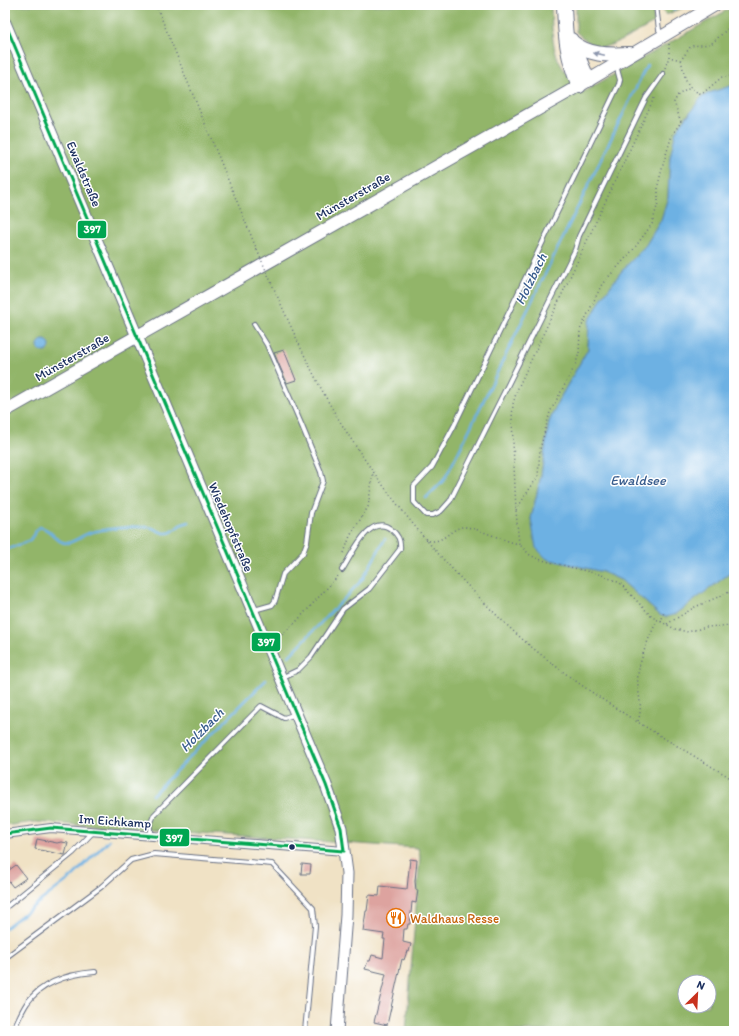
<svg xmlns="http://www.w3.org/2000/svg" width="739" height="1036" viewBox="0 0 739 1036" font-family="Itim,sans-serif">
<rect width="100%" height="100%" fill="#fff"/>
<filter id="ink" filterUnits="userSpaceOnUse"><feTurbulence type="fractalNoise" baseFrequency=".025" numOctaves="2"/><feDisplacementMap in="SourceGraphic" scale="8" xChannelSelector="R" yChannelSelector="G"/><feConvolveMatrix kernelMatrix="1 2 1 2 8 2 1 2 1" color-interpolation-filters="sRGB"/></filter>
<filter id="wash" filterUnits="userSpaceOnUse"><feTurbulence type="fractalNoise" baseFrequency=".012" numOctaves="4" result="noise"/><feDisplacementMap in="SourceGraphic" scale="16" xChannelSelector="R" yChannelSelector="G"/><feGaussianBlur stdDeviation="0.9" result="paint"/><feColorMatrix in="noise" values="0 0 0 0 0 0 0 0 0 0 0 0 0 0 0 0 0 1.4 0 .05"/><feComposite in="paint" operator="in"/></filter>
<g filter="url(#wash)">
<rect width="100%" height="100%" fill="#f0e2c5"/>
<!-- forest -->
<path fill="#92b569" stroke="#567264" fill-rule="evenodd" d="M5,5h546c2,45 0,54 32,87l151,-86v79l-25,8 -23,23 -16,41 -2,40 -7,23 -15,25 -25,27 -19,26 -13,24 -1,27 -29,51 -10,22 -8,54 -10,43 16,39 56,14 18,8 39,35 6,2 10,-3 58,-44v461h-328l14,-174 -2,-9 -383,-26 -30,4zM685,982h24v24h-24z
M576,5h77l1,18c-12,6 -42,25 -54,24 -9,-1 -17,-9 -24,-15z
M662,5h28l-24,10 -4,-6z"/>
<!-- water -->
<path fill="#6db1e3" stroke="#4470a0" d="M734,85v485l-58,44 -10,3 -6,-2 -39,-35 -18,-8 -56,-13 -11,-11 -5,-29 10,-43 8,-54 10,-22 29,-51 1,-27 13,-24 19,-26 25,-27 15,-25 7,-23 2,-40 6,-26 25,-33 8,-5z
M38 346a6 6 0 1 1 12 0a6 6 0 1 1-12 0Z"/>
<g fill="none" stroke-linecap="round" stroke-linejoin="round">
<!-- stream -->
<path stroke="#6db1e3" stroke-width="2.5" d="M674,10l3,-5
M426,498l18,-18 12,-23 191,-392
M5,550l24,-9 10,-14c13,1 16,16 28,16 9,-1 16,-9 25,-11 11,-3 44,-6 55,-5 7,0 11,5 17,6 9,1 11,-4 16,-8 2,-1 6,-2 9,-3
M289,656l73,-76 23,-41
M152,795l114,-115
M5,928l67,-51 37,-37"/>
</g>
<g id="blocks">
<!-- building -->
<path fill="#dda39f" d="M284,350l12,30 -9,3 -13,-30z
M37,839l20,4 4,-1 7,1 -3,12 -30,-6z
M410,859l7,1 -2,21 1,9h2l-2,13 -4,-1 -2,22h-2l-1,5h-3l-1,13 8,2 -2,8 -2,-1 -3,9 -2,-1 -15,66 -13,-3 12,-48 -21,-5 3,-8h2l2,-6 11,3 2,-19h-2l1,-5 -21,-3 3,-20h1l2,-16 10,1 1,-10 27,3z
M302,864l9,1 -1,9h-9z
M16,865l10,13 -13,9 -8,-10v-4z"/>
</g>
</g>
<g filter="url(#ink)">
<use href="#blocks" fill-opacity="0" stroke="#666e82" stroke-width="1"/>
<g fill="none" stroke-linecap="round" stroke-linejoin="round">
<!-- service casing -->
<g stroke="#666e82" stroke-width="6">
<path id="service" d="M656,5l3,25 4,5
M616,65l4,15 -1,4 -165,342 -22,41 -18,19v16l12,13h7l8,-4 9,-10 125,-251 4,-14 67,-138 17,-24
M254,610l18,-5 3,-4 8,-27 20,-21 4,-11 4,-29 12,-32 -2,-9 -19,-46 -35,-81 -13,-21
M281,678l17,-8 13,-13 32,-48 26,-20 31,-40c1,-9 -2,-14 -8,-19 -22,-19 -40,25 -50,40
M150,835v-10l4,-10 107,-109 23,12 12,-4
M5,908l68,-55 20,-21
M5,958l96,-71 30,-27 23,-6 118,10 41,44 2,18 -10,105
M13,1031c4,-9 8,-19 14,-28 15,-21 43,-29 68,-31"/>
</g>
<!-- minor casing -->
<g stroke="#666e82" stroke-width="10">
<path id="minor" d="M5,834l46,-6 293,23"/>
</g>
<!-- secondary casing -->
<g stroke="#666e82" stroke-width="13">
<path id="secondary" d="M5,23l321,762 15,43 6,45 -1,42 -9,116"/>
</g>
<!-- primary casing -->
<g stroke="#666e82" stroke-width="14">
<path id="primary" d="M5,411l574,-325 136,-81"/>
</g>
<!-- motorway casing -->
<g stroke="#666e82" stroke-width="16">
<path id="motorway" d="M564,5c1,31 3,52 15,81
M571,40l17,40
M571,41c17,15 37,14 59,13"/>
</g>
<!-- path -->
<path stroke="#666e82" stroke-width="1.5" stroke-dasharray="1 3" stroke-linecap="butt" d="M156,5l101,245
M669,44v13l12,3 10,-14 20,-2 23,-21
M681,60c4,16 4,30 22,34
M665,68l4,-11
M703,93l19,-16 12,-1
M654,98l-137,292 -4,14 -1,14 4,93 3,33 11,11 8,4 64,16 18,8 32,34 23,12 13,3 18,-5 28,-2
M268,275c19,43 38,87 61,128 40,69 90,133 146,190 20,21 41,42 64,60 60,49 129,87 195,127
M516,510l22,-34 2,-27 10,-37 25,-46 4,-13 1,-23 22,-46 31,-34 19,-26 6,-21v-18l6,-24 8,-26 9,-13 -7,-20 4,-7 12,-7
M425,540c19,5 23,-10 37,-13 9,-2 44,15 57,17
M344,553l6,-17 18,-29 5,-34
M661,622l3,-10
M667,624l28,-17 39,-17
M276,640l20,-18 43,-47
M638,721c6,-16 -2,-31 0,-47 3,-18 11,-37 19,-53"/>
<!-- service -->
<use href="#service" stroke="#fff" stroke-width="4"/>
<!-- minor -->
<use href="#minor" stroke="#fff" stroke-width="8"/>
<!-- secondary -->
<use href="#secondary" stroke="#fff" stroke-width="11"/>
<!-- primary -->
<use href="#primary" stroke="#fff" stroke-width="12"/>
<!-- motorway -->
<use href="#motorway" stroke="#fff" stroke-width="14"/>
<!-- path-bridge -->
<path stroke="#666e82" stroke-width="1.5" stroke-dasharray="1 3" stroke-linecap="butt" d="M257,250l11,25"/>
<!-- bus-1 casing -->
<g stroke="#fff" stroke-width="6">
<path id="bus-1" d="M5,23l321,762 15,43 3,23
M5,834l46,-6 293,23"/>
</g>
<!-- bus-1 -->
<use href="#bus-1" stroke="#00a651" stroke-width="3"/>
</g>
<!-- one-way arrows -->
<defs><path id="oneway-solid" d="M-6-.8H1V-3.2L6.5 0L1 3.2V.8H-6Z"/></defs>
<use fill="#8d97ae" href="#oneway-solid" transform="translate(599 54) rotate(-168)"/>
</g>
<!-- icons -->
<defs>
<g id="restaurant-ring" transform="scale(1)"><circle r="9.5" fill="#fff" stroke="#e8710a" stroke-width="1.5"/><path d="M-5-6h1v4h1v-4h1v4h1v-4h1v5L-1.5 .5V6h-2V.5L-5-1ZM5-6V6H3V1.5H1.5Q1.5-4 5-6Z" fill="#e8710a"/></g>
</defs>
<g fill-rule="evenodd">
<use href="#restaurant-ring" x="396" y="918"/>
</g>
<!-- markers -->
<circle fill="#1b2f5e" stroke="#fff" stroke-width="1.5" cx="292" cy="847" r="3.5"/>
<g text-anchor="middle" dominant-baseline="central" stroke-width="3" stroke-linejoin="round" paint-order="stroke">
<!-- street labels -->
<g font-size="13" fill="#1b2f5e" stroke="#fff">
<text transform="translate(84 174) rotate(67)">Ewaldstraße</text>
<text transform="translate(353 196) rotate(-30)">Münsterstraße</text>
<text transform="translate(72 357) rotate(-30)">Münsterstraße</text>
<text transform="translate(231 527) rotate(67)">Wiedehopfstraße</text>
<text transform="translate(115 821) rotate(4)">Im Eichkamp</text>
</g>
<!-- food labels -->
<g font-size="13" fill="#c56008" stroke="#fff" text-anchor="start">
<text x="410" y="918">Waldhaus Resse</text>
</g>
<!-- water labels -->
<g font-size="14" font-style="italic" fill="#385c8d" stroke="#fff">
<text transform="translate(531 279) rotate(-64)">Holzbach</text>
<text x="638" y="480">Ewaldsee</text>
<text transform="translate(202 730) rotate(-45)">Holzbach</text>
</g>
</g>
<g stroke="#fff" stroke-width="1.5">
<rect x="77" y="220" width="30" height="19" rx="4" fill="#00a651"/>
<rect x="251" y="632" width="30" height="20" rx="4" fill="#00a651"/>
<rect x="159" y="828" width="31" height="19" rx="4" fill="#00a651"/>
</g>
<g font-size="11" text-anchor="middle" font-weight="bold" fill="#fff">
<text x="92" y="233">397</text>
<text x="266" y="646">397</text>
<text x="174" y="842">397</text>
</g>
<!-- margin -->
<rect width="739" height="1036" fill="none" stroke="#fff" stroke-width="20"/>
<!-- north arrow -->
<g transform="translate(697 994) rotate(24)"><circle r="19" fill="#ffffff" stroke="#a4acbf"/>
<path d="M0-3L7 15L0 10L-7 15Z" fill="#c8321e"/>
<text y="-6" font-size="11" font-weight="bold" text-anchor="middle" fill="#1b2f5e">N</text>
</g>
</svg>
